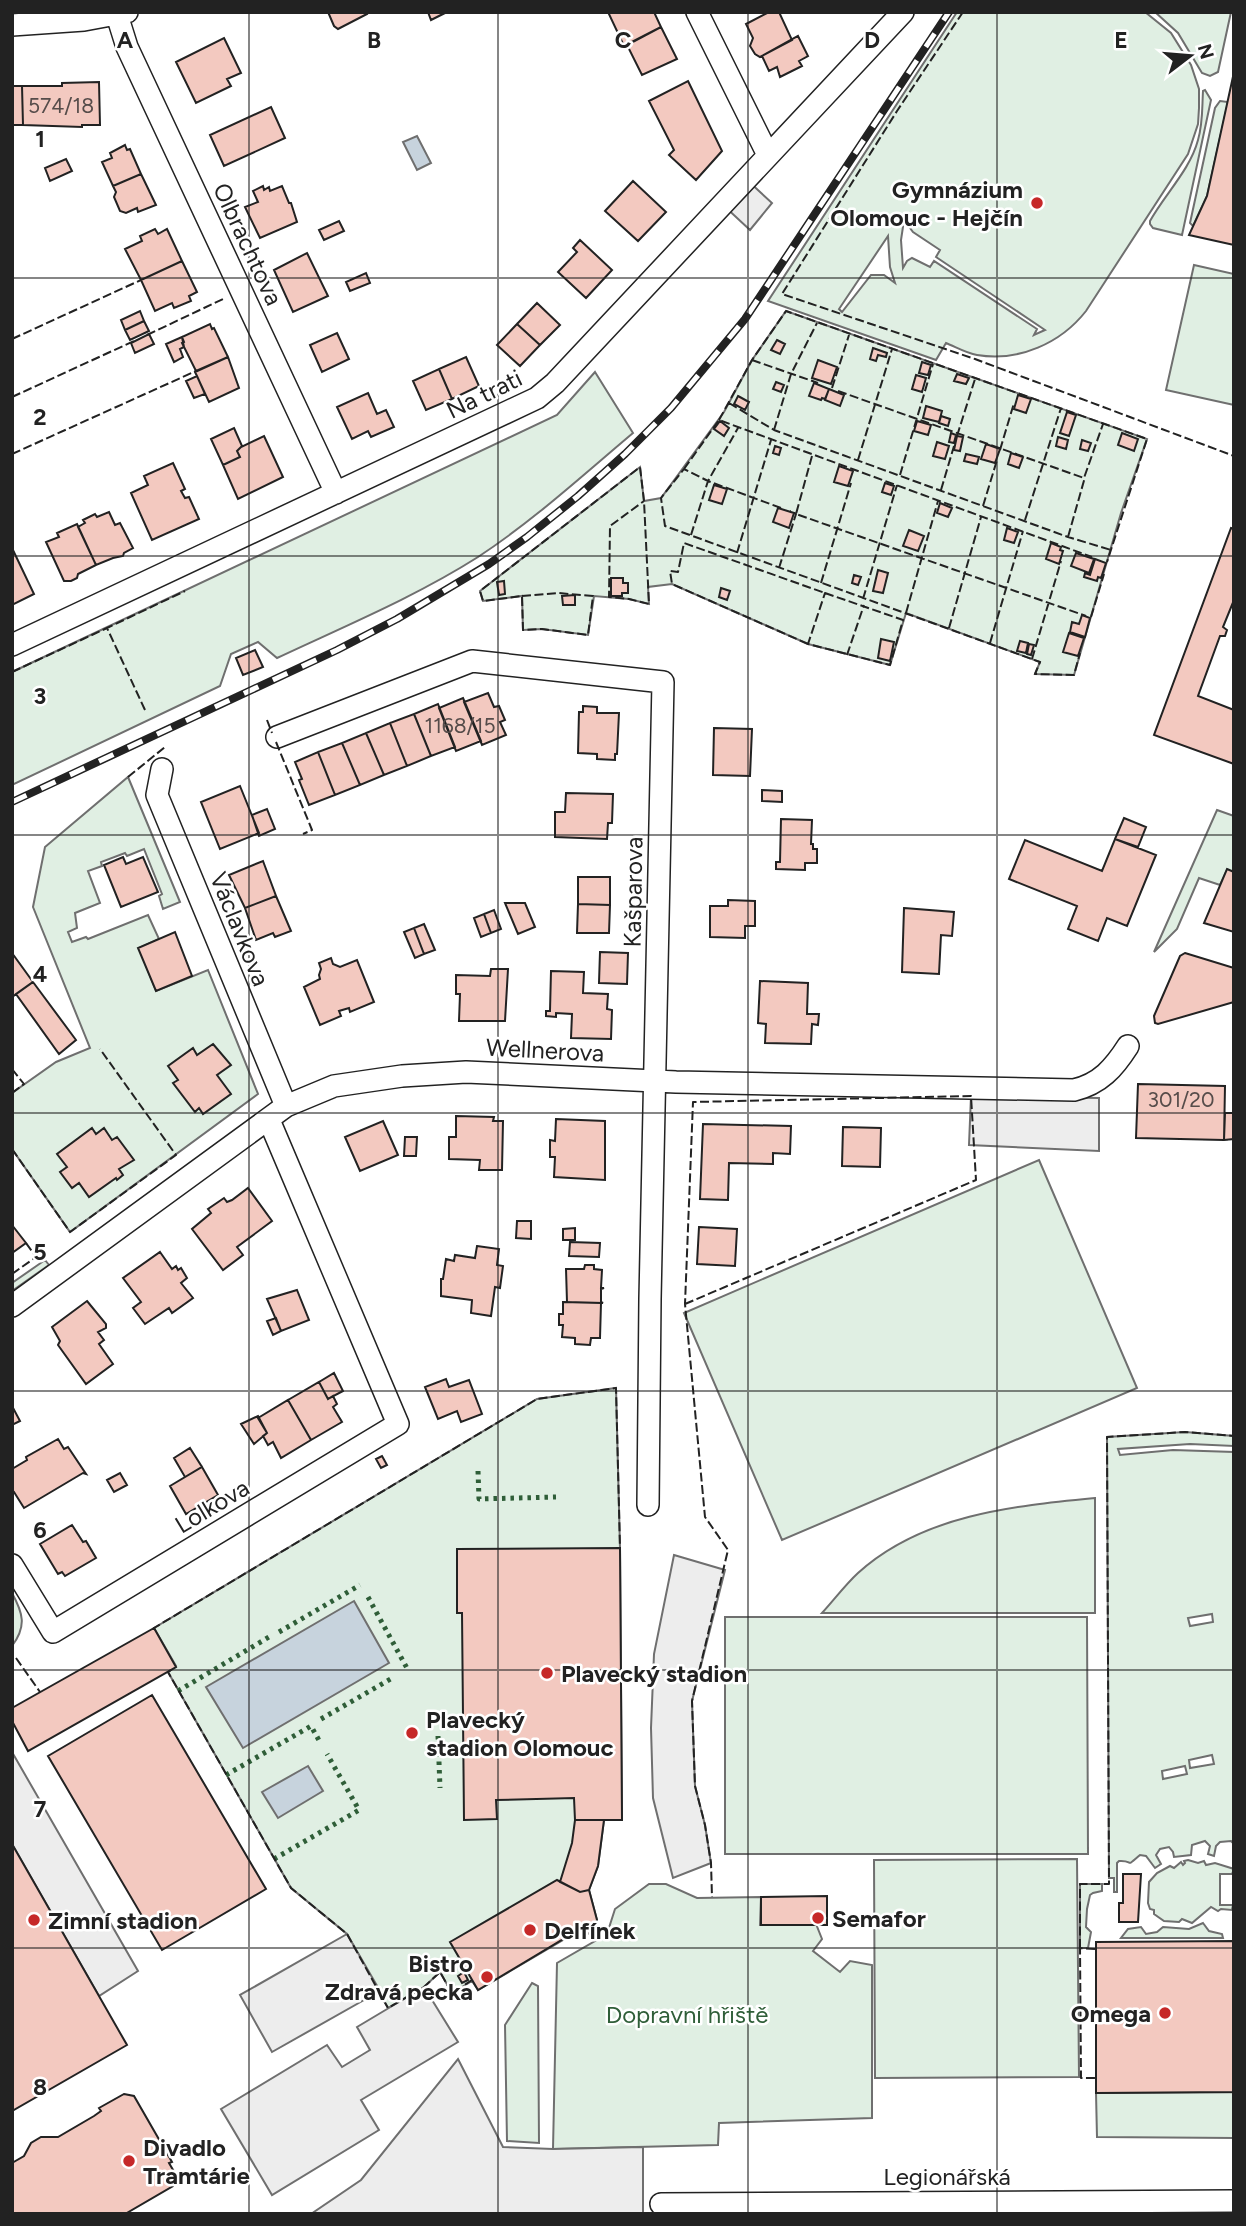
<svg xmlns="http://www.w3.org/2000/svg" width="1246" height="2226" viewBox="0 0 1246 2226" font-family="Figtree,sans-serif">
<rect width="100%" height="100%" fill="#fff"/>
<!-- green -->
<path fill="#e0efe3" stroke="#6f6f6f" stroke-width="2" fill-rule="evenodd" d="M957,12h188l26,21 20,32 8,24v19l-1,16 -10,30 -102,157c-25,32 -67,51 -109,44 -11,-2 -21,-8 -31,-12l-10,17 -168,-59zM904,220l9,12 27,18 -4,7 109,73 -11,5 3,-6 -103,-68 -4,6 -18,-9 -5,3 -4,7 -2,-28zM888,236l2,31 5,16 -11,-8h-13l-29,37 -3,-3z
M1155,12h76l-13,60 -8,4 -8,-3 -24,-40z
M1205,90l6,10 -29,135 -29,-7 -3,-4v-3c15,-27 40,-51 48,-81 5,-17 4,-32 5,-49z
M1220,101l8,1 -21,94 -14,30 -3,-3 25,-115z
M1194,265l40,9v131l-68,-15z
M786,311l361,128 -26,74 -47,162 -39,-1 5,-12 -134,-49 -16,52 -82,-21 -136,-60 -24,3 1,17 -20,-5 -35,-3 -6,39 -46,-6 -19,1 -1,-34 -39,5 -3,-10 160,-124 4,34 17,-3 63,-86 28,-52z
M595,372l38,61c-50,42 -100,88 -155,124 -63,40 -133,69 -201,101l-19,-16 -27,12 -11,32 -208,99v-113l545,-257z
M128,777l52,125 -17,7 -4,-13 3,-2 -18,-45 -17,7 -2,-3 -24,9 1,4 -14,5 12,32 -25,10 2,15 -9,4 4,10 14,-5 2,2 60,-24 11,24 -20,9 17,43 52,-21 50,124 -188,138 -58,-83v-56l44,-31 34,-14 -57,-141 12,-60z
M1217,810l17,6v56l-7,-2 -7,15 -21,-7 -22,51 -23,23z
M1039,1160l98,228 -355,152 -98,-227z
M45,1260l4,5 -37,26v-8z
M616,1388l4,160 2,272h-18l-6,46 -9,24 8,30 -4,13 -23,3 -92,54 -6,-9 -20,12 -12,-21 -16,15 -36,21 -41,-74 -56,-46 -123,-216 8,-6 -22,-38 383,-229z
M1185,1432l49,4v10l-44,-2 -72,5 2,6 53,-5 61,2v392l-3,-3 -11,1 -4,4 -2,10 -6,-2 2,-8 -5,-5 -13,4 -1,10 -17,2 -1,-5 -4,-5 -9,2 -4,6 5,9 -6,4 -9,-12 -6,-1c-16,14 -5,5 -21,6l-2,2v29h-3v-14h-5l-2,-441zM1212,1614l1,8 -23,4 -2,-8zM1212,1755l2,9 -24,4 -1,-8zM1185,1766l2,8 -24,5 -1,-8z
M1095,1498v115h-273c12,-13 23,-28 36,-40 64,-58 154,-67 237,-75z
M12,1593c11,20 15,33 0,53z
M725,1617h362l1,237h-363z
M1077,1859l2,218 -204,1 -1,-218z
M1188,1860l10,3 6,-2 2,4 9,-2 19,6 -2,5h-12v31h13l-1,5 -11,-1 -3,2 -7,-4 -19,16 -10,-4 -3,3 -15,-1 -10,-7v-4l-4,-1 -2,-6 1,-21 8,-9 13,-7 4,2 7,-6 2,3 2,-2 -1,-2z
M649,1884h17l31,14 64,-1 -1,28 56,-1 6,15 -9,12 27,21 10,-11 22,4v153l-153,5 -1,22 -165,4 4,-186 50,-29 8,-25z
M1080,1884h22v7l-9,2 -3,2 -3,14 -1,18 5,5 -3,16h-8z
M1203,1923l6,8 13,3 1,4h-102l7,-9 13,-2 5,7 11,-2 6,-5 26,2z
M532,1983l6,3 1,157 -32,-2 -2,-116z
M1234,2092v46l-137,-1 -1,-44z"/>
<!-- parking -->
<path fill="#ededed" stroke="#6f6f6f" stroke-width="2" d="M746,179l26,24 -22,27 -28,-26z
M971,1096l128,2v53l-130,-6z
M674,1555l51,15 -33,131 3,85 10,39 6,38 -38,15 -20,-80 -2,-70 3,-74z
M12,1752l126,219 -39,25 -87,-152z
M347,1934l33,57 -108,61 -32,-57z
M424,1987l34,55 -97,58 18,30 -107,65 -51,-86 106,-64 15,22 28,-17 -13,-23z
M458,2059l45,88 50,2 90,-2v67h-332l50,-34z"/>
<!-- water -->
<path fill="#c7d3dd" stroke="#6f6f6f" stroke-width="2" d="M417,136l14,27 -14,7 -14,-28z
M354,1601l35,62 -146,85 -37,-61z
M308,1766l15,25 -45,27 -16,-26z"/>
<!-- building -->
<path fill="#f3c9c0" stroke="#222" stroke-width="2" d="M328,12h38l1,2 -29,15 -4,-3z
M428,12h19l-16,8z
M608,12h46l7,15 -37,19z
M769,12h10l13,28 -32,17 -5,-3 -5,-8 3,-8 -7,-14z
M661,27l16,32 -35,16 -15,-30z
M798,36l10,20 -9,5 3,5 -22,11 -3,-10 -8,4 -7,-15z
M224,38l17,35 -14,6 4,7 -35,17 -20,-41z
M1234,72v173l-45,-10 18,-39z
M688,81l34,70 -26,29 -27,-25 5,-5 -25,-49z
M99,82l1,43h-18v2l-59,-2 -1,-39h40v-3z
M12,86h10l1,39h-11z
M271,107l14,31 -61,28 -14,-31z
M125,145l2,5 3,-1 11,25 -28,12 -11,-24 10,-4 -2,-5z
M66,159l6,12 -22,10 -5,-13z
M141,174l15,31 -18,7 -1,-4 -11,5 -6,-2 -6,-14 2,-5 -3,-6z
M633,181l33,31 -28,29 -33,-30z
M263,186l1,4 5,-3 1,4 12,-5 7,17h2l6,19 -37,16 -15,-31 13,-5 -5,-11z
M339,221l5,10 -20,9 -5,-10z
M155,229l3,5 9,-5 15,32 -41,19 -16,-31 17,-8 -2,-5z
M580,240l32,30 -26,28 -28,-26 19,-20 -4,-4z
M307,253l21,43 -35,16 -19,-42z
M182,261l15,31 -8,4 2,5 -17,7 -2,-5 -17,8 -14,-31z
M366,273l4,10 -20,8 -4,-9z
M537,303l23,22 -20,20 -23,-21z
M140,311l4,10 -19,9 -4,-10z
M144,321l5,10 -19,9 -5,-10z
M210,324l2,5 2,-1 14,29 -32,14 -14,-28 2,-1 -2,-5z
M517,324l23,21 -20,21 -23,-21z
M337,333l12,26 -27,13 -12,-27z
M149,334l5,10 -19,9 -4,-10z
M182,337l2,10 -4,2 3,8 -9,5 -8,-18z
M777,340l8,4 -5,10 -9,-4z
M873,348l14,5 -1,4 -8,-2 -2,6 -6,-2z
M228,357l11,31 -30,14 -14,-30z
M466,357l13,29 -27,13 -13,-30z
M818,360l19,7 -6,17 -19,-6z
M922,362l9,3 -3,10 -9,-2z
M439,369l13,30 -26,11 -13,-29z
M957,374l12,4 -3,6 -12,-3z
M916,375l10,3 -4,14 -10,-3z
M197,376l8,18 -11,4 -8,-17z
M776,382l8,3 -3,7 -8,-3z
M814,383l15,6 -4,10 -3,-1 -1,2 -12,-4z
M829,389l15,6 -4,11 -15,-6z
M368,393l9,21 9,-4 8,17 -23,10 -3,-6 -16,8 -15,-32z
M1018,395l13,4 -5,14 -12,-4z
M738,396l11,6 -4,8 -11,-6z
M926,406l16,5 -3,11 -16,-4z
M1067,412l9,3 -7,21 -9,-3z
M941,416l9,3 -2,7 -9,-3z
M720,421l9,7 -5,8 -10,-7z
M917,421l14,4 -3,10 -14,-4z
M234,428l8,18 -5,5 3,6 -17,8 -12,-26z
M951,433l5,2 -2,8 -5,-1z
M1122,433l16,6 -4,12 -16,-6z
M264,436l19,41 -45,22 -15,-34 17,-8 -3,-6 4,-4z
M957,436l6,1 -3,14 -6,-1z
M1058,437l10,3 -2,9 -10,-3z
M1082,440l9,3 -3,8 -8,-2z
M937,442l12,4 -4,13 -12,-3z
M986,444l14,5 -5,14 -14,-4z
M775,446l6,2 -2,7 -6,-2z
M1011,453l12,4 -4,11 -11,-4z
M966,454l13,3 -2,7 -13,-3z
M173,463l12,26 -4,2 4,7 4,-1 10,22 -47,21 -21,-47 17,-8 -4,-9z
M839,466l14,5 -5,15 -14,-4z
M885,483l9,3 -3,9 -9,-3z
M714,485l13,4 -5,15 -13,-4z
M940,503l12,5 -4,9 -11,-4z
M778,508l16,5 -5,15 -16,-6z
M109,512l6,13 5,-2 13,25 -9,5 -1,3 -10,2 -17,7 -18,-38 7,-4 -2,-3 12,-6 2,3z
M77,524l19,41 -18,9 -1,4 -6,3h-7l-18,-39 13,-5 -2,-4z
M1007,528l11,4 -4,11 -10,-3z
M1231,528l3,1v71l-11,27 4,3 -2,6h-5l-22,60 36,14v54l-80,-29z
M909,530l15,6 -6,15 -15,-5z
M1051,543l10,4 -1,3 3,1 -4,13 -13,-5z
M12,548l22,46 -22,11z
M1076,553l18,6 -5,14 -18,-7z
M1095,559l11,4 -5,15 -3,-1 -1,4 -13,-4 1,-4 5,2z
M878,570l10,3 -5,20 -10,-2z
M854,575l7,2 -3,8 -6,-2z
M611,578h12v5h5v10h-6v3h-11z
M504,581l1,13 -6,1 -2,-13z
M721,588l9,3 -3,9 -8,-3z
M575,595v10h-12l-1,-9z
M1082,615l8,3 -5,19 -15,-5 2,-10 7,2z
M1069,633l15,5 -6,18 -15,-4z
M881,639l13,3 -4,19 -12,-3z
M1020,641l8,2 -2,10 -9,-2z
M1029,644l5,1 -3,10 -4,-1z
M255,650l8,17 -20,8 -7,-17z
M488,693l6,14 5,-1 6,14 -5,2 6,13 -24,10 -18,-43z
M463,698l18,43 -25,10 -17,-43z
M438,704l17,43 -24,9 -17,-42z
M583,706l14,1v6h22l-2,41h-2v6l-18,-1v-5l-19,-1 1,-41h4z
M414,714l17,42 -24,10 -17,-43z
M390,723l17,43 -23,9 -18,-42z
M714,728l38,1 -2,47 -37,-1z
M366,733l18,42 -24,10 -18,-42z
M342,743l18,42 -25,10 -17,-43z
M318,752l17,43 -26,10 -10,-25 3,-1 -7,-17z
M240,786l19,47 -39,16 -19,-47z
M762,790l20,1v11l-20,-1z
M566,793l47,1 -1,29h-4l-1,16 -52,-2v-25h10z
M267,809l8,20 -16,7 -7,-21z
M1124,818l22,9 -8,20 -23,-8z
M781,819l31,1 -1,24h2v5h4v14h-12v7l-29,-1v-7h4z
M1115,839l41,16 -29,71 -20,-8 -9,23 -30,-12 9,-23 -68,-27 16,-39 77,31z
M123,857l3,7 17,-7 15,35 -37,15 -17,-42z
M263,861l13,35 -31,12 -16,-33z
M1227,869l7,3v60l-30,-9z
M578,877h32v28l-32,-1z
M276,896l15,35 -16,6 -2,-4 -17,7 -11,-32z
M728,900l27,1v25h-10v12l-35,-1v-31h18z
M505,903h20l10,24 -17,7z
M578,904l32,1 -1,28h-32z
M904,908l50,4 -2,24 -11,-1 -2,39 -37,-2z
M494,910l7,19 -10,4 -7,-19z
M484,914l7,19 -10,4 -7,-19z
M424,924l11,26 -11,4 -10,-26z
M414,928l10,26 -9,4 -11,-26z
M175,932l17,44 -36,15 -18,-43z
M600,952l28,1 -1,31 -28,-1z
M12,953l21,29 -21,15z
M1185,953l49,15v34l-76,22 -3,-1 -1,-7 26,-60z
M331,958l2,6 7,3 17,-7 17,42 -24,10 -1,-4 -10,3 2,5 -21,9 -16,-38 16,-8 -1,-4 2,-6 -2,-6z
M491,969h17l-3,52h-46l1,-27h-4v-19l34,1z
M551,971l33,1 -1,21 25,1 -1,15 5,1 -1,29 -40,-1 1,-24 -16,-1v4l-10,-1v-5h4z
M760,981l48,2 -1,31h12l-1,11 -6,-1 -1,20 -46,-1 1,-19 -8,-1z
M33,982l43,58 -17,14 -43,-60z
M213,1044l18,21 -14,10 14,19 -28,20 -4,-6 -4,4 -22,-29 5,-3 -10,-14 25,-18 4,7z
M1138,1084l87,2 -1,54 -88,-2z
M1225,1113h9v26l-10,1z
M456,1116l38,1 -1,4h10l-1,49h-23l1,-10 -31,-1v-22h7z
M556,1119l49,2v59l-51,-3 1,-20h-5v-17l5,1z
M383,1121l15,34 -38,16 -15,-34z
M703,1124l88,2 -1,28 -17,-1v11l-44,-1 -1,37 -28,-1z
M843,1127l38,1 -1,39 -38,-1z
M92,1128l4,6 8,-6 8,12 5,-3 17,23 -15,9 4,6 -6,5 -1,-2 -27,19 -10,-14 -7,5 -12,-16 7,-5 -10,-13z
M405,1137h12l-1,19h-12z
M248,1188l24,33 -35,26 6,8 -20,15 -31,-41 19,-16 -3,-4 16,-11 3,4 5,-2z
M517,1221h14v18l-15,-1z
M12,1225l14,18 -14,10z
M699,1227l38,2 -2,37 -38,-2z
M575,1228v12h-12v-11z
M570,1242l30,1 -1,14 -30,-1z
M477,1246l22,3 -2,16 6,1 -3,22 -5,-1 -4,29 -20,-3 1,-13 -31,-4v-17h2l3,-20 8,2 1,-6 20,3z
M160,1252l12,17 4,-3 2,4 3,-2 6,10 -6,5 12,15 -21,15 -3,-5 -24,16 -12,-16 8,-6 -18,-24z
M585,1265h9v4l8,1 -1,18h3l-3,1v13l2,1 -36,-1 -1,-33h18z
M297,1290l12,30 -28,11 -14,-32z
M87,1301l19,23v4l-8,4 6,8 -5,4 14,20 -27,20 -28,-39 2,-4 -8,-14z
M563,1302l38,1 -1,35h-9l-1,7 -15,-1v-6l-13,-1 1,-12h-4v-11h4z
M276,1318l5,13 -8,4 -6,-14z
M334,1373l9,18 -15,8 -9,-17z
M446,1379l3,8 20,-7 13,34 -21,8 -4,-11 -19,8 -13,-32z
M319,1382l9,17 5,-3 4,8 -4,3 9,15 -31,18 -23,-40z
M288,1400l23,40 -30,18 -8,-16 -5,3 -5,-9 4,-3 -9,-15z
M12,1406l8,15 -8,4z
M258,1416l9,17 -13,11 -13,-20z
M58,1439l6,10 4,-2 18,27 -3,-1 -59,35 -10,-16 -2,1v-24l15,-9 -1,-3z
M190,1448l12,19 -17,10 -11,-19z
M382,1456l5,9 -6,3 -5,-9z
M202,1467l16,28 -32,19 -16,-28z
M120,1473l7,12 -13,7 -7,-12z
M72,1525l11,17 3,-1 10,17 -31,18 -3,-4 -4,2 -18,-30z
M620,1548l2,272h-47l-1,-22 -78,2 1,19 -33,1 -2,-207h-5v-64z
M154,1628l22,39 -148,84 -16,-30v-13z
M152,1695l114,194 -104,61 -114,-194z
M575,1820h29l-6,46 -9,24 -9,2 -20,-10 12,-39z
M12,1844l115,201 -115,66z
M1123,1874h18l-3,48h-19v-19h4z
M557,1880l23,12 9,-2 8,30 -4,13 -23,2 -92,55 -28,-48z
M827,1896v29h-66v-28z
M1234,1941v151l-138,1v-151z
M464,1972l4,8 -6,3 -4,-7z
M124,2094l10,2 38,66 -3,1 7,12 -3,11 -48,28h-113v-51l12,-7 7,-13 10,-6h17l36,-21 7,-5 -2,-3z"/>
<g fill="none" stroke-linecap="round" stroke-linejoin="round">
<!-- street casing -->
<g stroke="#222" stroke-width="24">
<path id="street" d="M697,12l71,143
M117,15l10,32 209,446
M12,25l72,-5 43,-8
M12,645l525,-247 18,-15 348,-371
M277,737l195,-76 191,21 -13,617 -2,206
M162,769l-5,26 129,311
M12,1306l274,-200 48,-20 68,-10 64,-4 210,10 398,8c26,-6 40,-22 54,-44
M12,1565l41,67 345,-208 -129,-304
M661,2204l573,-3"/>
</g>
<!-- street -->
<use href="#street" stroke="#fff" stroke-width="21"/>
<!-- rail casing -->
<g stroke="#222" stroke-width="8">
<path id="rail" d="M12,802l325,-152 60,-31 92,-55 38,-27 51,-41 47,-42 46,-46 74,-89 204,-307"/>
</g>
<!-- rail -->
<use href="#rail" stroke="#fff" stroke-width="5" stroke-dasharray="16" stroke-linecap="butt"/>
<!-- hedge -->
<path stroke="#2f5e38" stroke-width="5" stroke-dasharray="3.5 5" stroke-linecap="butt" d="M478,1471l1,28 77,-2
M368,1597l40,73
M279,1632l81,-47
M178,1691l91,-54
M321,1719l73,-42
M438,1736l2,52
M226,1775l85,-49 10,18
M274,1859l85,-49 -32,-56"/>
<!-- fence -->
<path stroke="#222" stroke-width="2" stroke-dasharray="9 3.5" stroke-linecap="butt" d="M963,12l-66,99 -115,183 193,65 259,97
M147,335l76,-36
M12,339l129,-59
M752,360l66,23
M832,388l17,-53
M838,391l246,87 19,-54
M12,397l122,-56
M729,403l45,27 294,107 43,13
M719,420l33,-60 34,-49 361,128 -40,123
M774,430l17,-56 26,-51
M957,436l18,-57
M1000,450l14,-47
M12,454l184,-83
M812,456l-16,58 290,102
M858,460l34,-111
M684,469l35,-49 373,137
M900,475l33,-111
M941,490l13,-44
M983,506l14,-46
M781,508l-73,-27 -24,-12 -23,29 4,28 375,136 -5,12 39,1 6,-22
M1025,520l36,-112
M691,535l17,-54 30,-53
M1068,537l17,-60
M737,553l34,-113
M779,568l17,-54 -6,-3
M821,583l30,-100
M825,593l78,27 -13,45 -82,-21z
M522,596l36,-3 35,3 -5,39 -46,-6 -19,1 -1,-34 -39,5 -3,-10 160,-124 4,34 5,103 -20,-5 -20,-2 1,-71 34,-25
M863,599l34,-114
M906,613l32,-112
M1091,617l13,-43
M949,628l32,-111
M990,643l33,-112
M808,644l-136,-60 -2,-13 8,1 6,-29 141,50
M847,655l17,-50
M1032,659l29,-98
M12,672l95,-44
M145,710l-38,-82 78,-37
M267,720l5,13
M276,742l36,88 -9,4
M128,777l37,-30
M12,1069l12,15 -12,9
M12,1149l58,83 106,-77 -76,-106
M12,1274l24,-17 -10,-14
M685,1304l291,-124 -5,-84 -278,6 -8,202 20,213 23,33 -36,151 3,85 10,39 6,38 1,34
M155,1630l-1,-2 383,-229 79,-11 4,160
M16,1658l24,34
M171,1670l-3,2 123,216 56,46 41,74 36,-21 16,-15 12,21 20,-13
M1080,1948v-64h29l-2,-447 78,-5 49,4
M1095,1949l-15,-1 1,130h15"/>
</g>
<!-- grid -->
<path fill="none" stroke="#222" stroke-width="2" stroke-opacity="0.55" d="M249,12v2202M498,12v2202M748,12v2202M997,12v2202M12,278h1222M12,556h1222M12,835h1222M12,1113h1222M12,1391h1222M12,1670h1222M12,1948h1222"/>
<!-- markers -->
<g fill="#c62828" stroke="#fff" stroke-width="2.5">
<circle cx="1037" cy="203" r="7"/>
<circle cx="547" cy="1673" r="7"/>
<circle cx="412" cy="1733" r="7"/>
<circle cx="818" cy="1918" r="7"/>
<circle cx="34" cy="1920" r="7"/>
<circle cx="530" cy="1930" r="7"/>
<circle cx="487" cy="1977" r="7"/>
<circle cx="1165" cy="2013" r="7"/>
<circle cx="129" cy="2161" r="7"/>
</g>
<g text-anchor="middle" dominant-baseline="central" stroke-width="5" stroke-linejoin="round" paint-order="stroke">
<!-- number labels -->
<g font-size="21" fill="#564c4a">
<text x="61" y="105">574/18</text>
<text x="460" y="725">1168/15</text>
<text x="1181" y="1099">301/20</text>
</g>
<!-- poi labels -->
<g font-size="24" font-weight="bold" fill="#222" stroke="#fff" text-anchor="start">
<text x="1023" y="189" text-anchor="end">Gymnázium<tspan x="1023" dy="28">Olomouc - Hejčín</tspan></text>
<text x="561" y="1673">Plavecký stadion</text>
<text x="426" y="1719">Plavecký<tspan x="426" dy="28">stadion Olomouc</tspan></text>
<text x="832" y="1918">Semafor</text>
<text x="48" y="1920">Zimní stadion</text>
<text x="544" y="1930">Delfínek</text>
<text x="473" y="1963" text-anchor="end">Bistro<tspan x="473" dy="28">Zdravá pecka</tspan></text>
<text x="1151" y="2013" text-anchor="end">Omega</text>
<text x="143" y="2147">Divadlo<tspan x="143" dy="28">Tramtárie</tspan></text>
</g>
<!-- street labels -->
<g font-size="24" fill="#222" stroke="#fff">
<text transform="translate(248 244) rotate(65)">Olbrachtova</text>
<text transform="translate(484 394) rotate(-26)">Na trati</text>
<text transform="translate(633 892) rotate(-89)">Kašparova</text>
<text transform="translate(240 929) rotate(68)">Václavkova</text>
<text transform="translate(545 1050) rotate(3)">Wellnerova</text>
<text transform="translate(212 1506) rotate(-31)">Lolkova</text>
<text x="947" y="2176">Legionářská</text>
</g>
<!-- park labels -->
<g font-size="24" fill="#2f5e38" stroke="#fff">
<text x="687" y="2014">Dopravní hřiště</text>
</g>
</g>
<g font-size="23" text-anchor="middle" font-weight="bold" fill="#222" stroke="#fff" stroke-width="5" stroke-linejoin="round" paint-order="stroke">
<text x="125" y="48">A</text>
<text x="374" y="48">B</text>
<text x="623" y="48">C</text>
<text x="872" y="48">D</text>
<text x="1121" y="48">E</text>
<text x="40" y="147">1</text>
<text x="40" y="425">2</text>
<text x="40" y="704">3</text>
<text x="40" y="982">4</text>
<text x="40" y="1260">5</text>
<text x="40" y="1538">6</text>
<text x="40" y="1817">7</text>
<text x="40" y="2095">8</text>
</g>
<!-- border -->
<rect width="1246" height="2226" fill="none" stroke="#222222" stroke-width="28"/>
<!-- north arrow -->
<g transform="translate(1190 56) rotate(74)" stroke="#ffffff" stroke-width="5" paint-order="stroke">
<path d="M0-5L12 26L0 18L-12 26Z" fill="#222222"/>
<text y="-10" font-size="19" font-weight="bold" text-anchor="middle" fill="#222222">N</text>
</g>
</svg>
